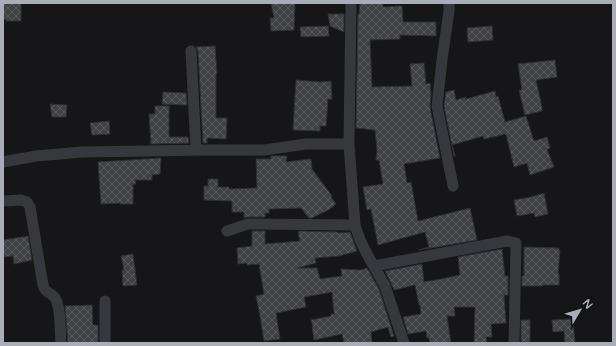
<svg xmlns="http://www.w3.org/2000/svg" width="616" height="346" viewBox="0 0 616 346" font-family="'Varela Round',sans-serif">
<defs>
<pattern id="building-cross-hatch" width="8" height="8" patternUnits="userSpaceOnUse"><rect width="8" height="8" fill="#404145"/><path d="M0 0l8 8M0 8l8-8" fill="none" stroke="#595a5e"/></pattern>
</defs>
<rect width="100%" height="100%" fill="#161618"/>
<!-- building -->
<path fill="url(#building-cross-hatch)" stroke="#303034" d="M3,3h18v18h-15v-2h-3z
M271,3h24l-1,27 -23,1 -1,-13h4z
M360,3h23v4l19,-1 1,16h33v14l-36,-1v4l-30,1 2,47 40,-1 -2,-22 14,-1 2,21 4,-1 1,11 -1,13 10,51 -36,6 3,19 4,-1 7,39 52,-13 7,32 -58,10 10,-3 -4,-15 -47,13 -7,-36 -4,1 -4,-23 20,-3 -4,-24h-3l1,-10 -2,-20 -19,-2 2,-114h1z
M328,14h16v18l-14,-6z
M328,26l1,10 -28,1 -1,-10z
M492,26l1,14 -25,2 -1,-14z
M215,46l2,28h-1v44h11l-1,21 -19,-1v5h-4l-5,-92 -2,-4z
M555,60l2,17 -21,3 6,27v4l-17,4 -6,-25h3l-4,-26z
M296,80l25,2 10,-1 1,18h-4l-2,27h-6v5l-27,-1z
M454,90l2,10 10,-3v2l29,-8 1,6 2,-1 7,26 21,-6 8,25 13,-4 3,11 -3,1 7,18 -24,8 -3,-12 -13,4 -8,-33 -22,5 -1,-3 -31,9 3,11h-1l-10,-50 2,-14z
M163,92l23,1 1,12 -25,-1z
M50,104l17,1 -1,12h-14z
M155,106h14v31h19l1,6 -38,1 -2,-30h6z
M109,121l1,13 -18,1 -2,-12z
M271,156h16l-1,6 25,-3 1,10 20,27 -1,1 5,7 -6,5 -18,9h-3l-8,-10 -32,1v4h-4v4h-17l-4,1v-6h-12v-11l-28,-1v-14h4v-7h10v8h11v2l28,-1 -1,-29h15z
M161,158l-1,16 -8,1v5h-17l1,4h-3v20h-13v-1l-19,1 -3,-42z
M544,193l4,21 -13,3 -1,-4 -17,3 -3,-16 17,-3z
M252,231h13v13l35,-3 -2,-9 1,-1 38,1 1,1 12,-1 7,19 -18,5 -24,2 1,5 -19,5h20l3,11 22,-3 -1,-7 20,1 6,-2 12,21 15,47 -3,1 -3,-10 -17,5 1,11h-28l-2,-9 -28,6 -2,-13h1l-2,-7 20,-4v-2h3l-2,-22 -28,5 2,10 -30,6 4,26 -16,2 -4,-25 -4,-20 8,-2 -5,-30 -12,1v-2l-9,1 -1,-16 15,-2z
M28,236l4,24 -18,4 -1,-8 -9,1 -1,-17z
M524,247l35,1v2h1l-2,24h1v11h-16v1h-21v-10h2z
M502,249l3,27h3v19h-4l2,28 -15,1 1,13h-6l1,6h-13l1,-36h-21l1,9h-8l4,27h-21l-1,-5h-2l-1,-7 -18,3 -5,-17 18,-3 -1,-9h-1l-4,-20 -21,5 -3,-7 -6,-12 37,-7 2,18 17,-3 19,-4 -2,-18z
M133,254l4,31 -14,1 -1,-16h2l-3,-14z
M92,305l1,20h5v18h-30l-3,-37z
M573,319l2,24h-10l-1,-12 -11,1 -1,-12z
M521,320h9v22h-9z"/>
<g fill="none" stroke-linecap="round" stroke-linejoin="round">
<!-- street -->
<path stroke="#37383d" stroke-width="11" d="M351,3l-2,141 6,81 5,15 7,14 18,32 19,57
M449,3v8l-7,49 -5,46 16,80
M191,51l5,99
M3,162l33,-6 46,-4 126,-2h56l42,-6h43
M3,201l18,-1 6,2 3,5 13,78c3,10 8,6 12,13 6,8 5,35 6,45
M227,231l21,-7 107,1
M374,266l133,-25 9,2 -2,100
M105,301v42"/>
</g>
<!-- border -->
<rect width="616" height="346" fill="none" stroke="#a8adb8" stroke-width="8"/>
<!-- north arrow -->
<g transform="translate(580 310) rotate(52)" stroke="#111113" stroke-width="3" paint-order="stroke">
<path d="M0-3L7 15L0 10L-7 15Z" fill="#a8adb8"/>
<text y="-6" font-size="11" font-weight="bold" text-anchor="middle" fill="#a8adb8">N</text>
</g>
</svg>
